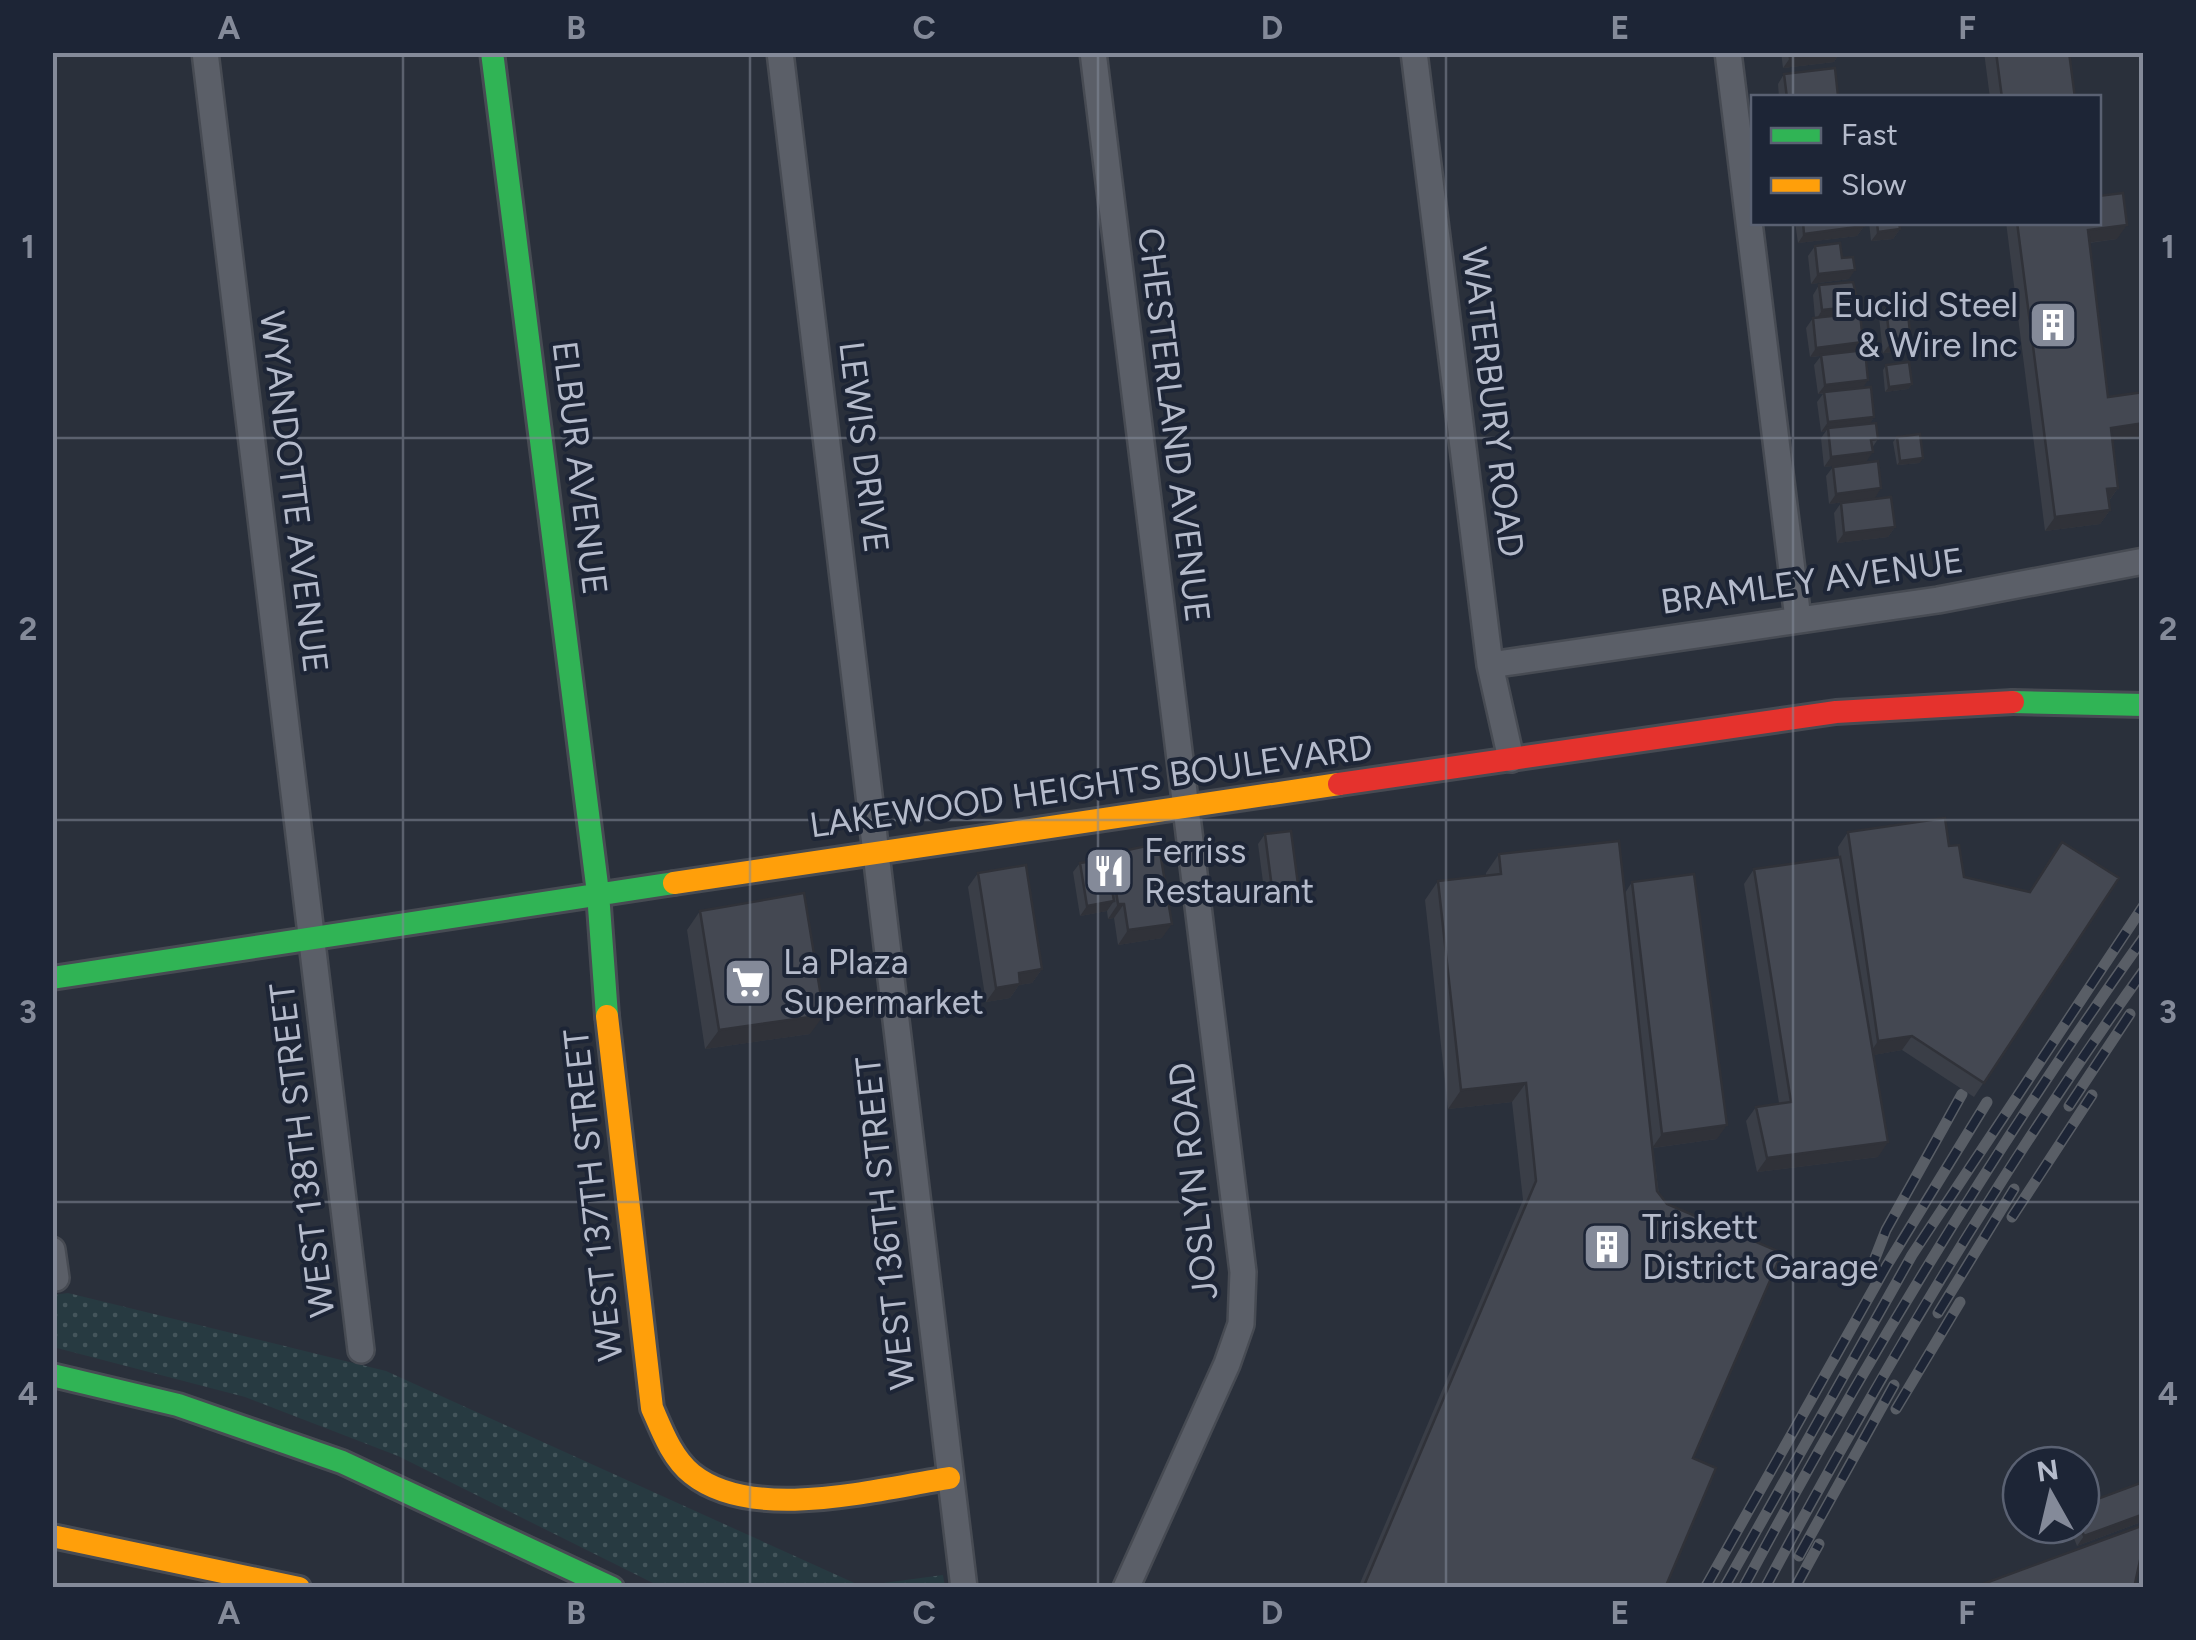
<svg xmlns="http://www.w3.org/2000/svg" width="2196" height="1640" viewBox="0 0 2196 1640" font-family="Figtree,sans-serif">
<defs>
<pattern id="grass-dots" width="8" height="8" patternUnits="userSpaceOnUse" patternTransform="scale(2.5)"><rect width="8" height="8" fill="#273a41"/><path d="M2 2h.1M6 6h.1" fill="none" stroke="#44555b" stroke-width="1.8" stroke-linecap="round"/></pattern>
</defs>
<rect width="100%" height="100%" fill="#2a303b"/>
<!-- grass -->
<path fill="url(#grass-dots)" d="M68,1293l318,78 475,215 82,-11 2,12h-284l-263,-131 -153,-59 -192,-50 -1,-52z"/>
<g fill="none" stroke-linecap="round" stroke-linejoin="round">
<!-- street casing -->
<g stroke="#474b53" stroke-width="30">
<path id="street" d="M205,52l156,1298
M780,52l184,1536
M1093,52l150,1220 -2,52 -14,40 -101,224
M1414,52l76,613 21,94
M1728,52l70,567
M1490,665l448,-65 206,-39
M52,1250l4,28"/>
</g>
<!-- fast casing -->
<g stroke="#474b53" stroke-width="28">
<path id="fast" d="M492,52l106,841 9,123
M2013,702l131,3
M52,978l622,-95
M52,1375l126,30 164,57 270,126"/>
</g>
<!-- slow casing -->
<g stroke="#474b53" stroke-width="28">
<path id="slow" d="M674,883l665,-99
M607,1016l45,392c10,23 20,50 40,66 61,49 186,15 257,4
M52,1536l247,52"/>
</g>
<!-- jam casing -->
<g stroke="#474b53" stroke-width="28">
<path id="jam" d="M1339,784l497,-72 177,-10"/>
</g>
<!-- street -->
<use href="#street" stroke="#5b5f68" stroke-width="25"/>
<!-- fast -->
<use href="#fast" stroke="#30b455" stroke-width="22"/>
<!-- slow -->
<use href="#slow" stroke="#ff9f0a" stroke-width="22"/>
<!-- jam -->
<use href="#jam" stroke="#e5322d" stroke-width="22"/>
<!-- rail casing -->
<g stroke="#595e66" stroke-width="11">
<path id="rail" d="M2069,1106l61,-92
M2012,1217l80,-122
M1868,1276l18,-46 76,-136
M1938,1313l76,-124
M1896,1409l64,-107
M1799,1556l95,-171
M1705,1588l182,-323 100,-163
M1724,1588l188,-333 232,-350
M1743,1588c121,-225 253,-442 401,-651
M1765,1588c114,-213 238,-421 379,-618
M1795,1588l24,-44"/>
</g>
<!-- rail -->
<use href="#rail" stroke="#1d2536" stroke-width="8" stroke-dasharray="22" stroke-linecap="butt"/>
</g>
<!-- wall -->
<path fill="#3a3e47" d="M1781,52h59l-6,10 -51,6z
M1984,52h85l6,46h-85z
M1784,74l54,22 -59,2 -1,-14z
M1795,222h68l1,4 -7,10 -59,7z
M1869,222h30l1,7 -7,10 -22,2z
M2006,222h92l19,17 -28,4 19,154 36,39 -32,4 6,48 -9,13 1,9 -10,14 -55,7z
M1815,246l27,12 7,21 -38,5 -3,-28z
M1819,285l35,28 9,29 -6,9 5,37 12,29 -4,6 8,16 -6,9 -6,14 -42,5 -3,-29 5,-7 -5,1 -4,-30 6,-8h-5l-4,-29 7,-9 -11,1 -4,-29 7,-10h2l-2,-23z
M1886,307l25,34 -6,10 -22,2 -4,-36z
M1886,365l26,19 -4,5 -23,3 -2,-22z
M1897,437l23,26 -23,2 -4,-23z
M1833,467l42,31 -46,6 -3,-28z
M1841,503l54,24 -7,10 -51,6 -3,-30z
M1848,832l101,14 15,31 65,15 90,-14 -145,219 -72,-47 -29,5 5,102 -121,15 -11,-51 10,-14 23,-4 -35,-219 10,-15 85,-12 -1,-10z
M1265,834l27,68 -26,3 -8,-61z
M1110,854l52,84 -44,7 -4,-27 -6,1 -1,-8 -27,5 -7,-44 7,-9 27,-4z
M1499,854l126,39 7,-11 85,257 -64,9 40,310 -28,130h-307l165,-388 -11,-98 -64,7 -23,-209 13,-19 48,-5v-3z
M978,873l64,96 -10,14 -13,2 -9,13 -24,4 -18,-115z
M700,911l110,123 -105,15 -18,-119z
M2143,1482l1,39 -67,25 -8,-21h12z"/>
<!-- shaded-wall -->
<path fill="#303239" d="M1840,52l-6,10 -51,6 7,-10z
M2127,225l-10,14 -39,5 10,-14z
M1864,226l-7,10 -59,7 6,-9z
M1900,229l-7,10 -22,2 7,-9z
M1855,270l-6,9 -38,5 7,-10z
M1859,306l-7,10 -36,4 6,-10z
M1911,341l-6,10 -22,2 7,-9z
M1863,342l-7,10 -46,5 6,-9z
M1868,380l-6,9 -44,5 7,-9z
M1912,384l-4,5 -23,3 4,-5z
M1874,417l-6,10 -40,1 -2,3 -5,1 7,-10z
M2144,423v13l-43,6 10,-14z
M1873,452l-7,10 -42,5 7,-10z
M1923,458l-3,5 -23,2 3,-4z
M1881,488l-6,10 -46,6 7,-10z
M2118,488l-10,14 -1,-13z
M2110,510l-10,14 -55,7 10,-14z
M1895,527l-7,10 -51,6 7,-10z
M1299,892l-7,10 -26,3 7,-9z
M1114,901l-7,10 -27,5 7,-10z
M1118,904h6l-10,14 -6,1z
M1172,924l-10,14 -44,7 10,-15z
M1042,969l-10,14 -13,2 -9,13 -24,4 10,-14 23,-15z
M824,1015l-14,19 -105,15 14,-19z
M1912,1036l-10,14 -34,6 10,-15z
M1526,1083l-14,19 -64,7 13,-19z
M1727,1125l-10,14 -65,9 10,-14z
M1888,1142l-10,15 -121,15 10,-14z
M2144,1514v7l-67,25 7,-10z"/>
<!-- building -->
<path fill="#444852" stroke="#303239" stroke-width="2.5" d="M1789,52h51l-50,6z
M1996,52h73l6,46h-73z
M1835,68l3,28 -51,2 -3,-24z
M2123,193l4,32 -39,5 20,167 36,-5v31l-33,5 7,60 -11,1 3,21 -55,7 -38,-295h81v-26z
M1803,222h60l1,4 -60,8z
M1877,222h22l1,7 -22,3z
M1840,243l2,15 11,-1 2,13 -37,4 -3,-28z
M1853,282l6,24 -37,4 -3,-25z
M1907,305l4,36 -21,3 -4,-37z
M1860,313l3,29 -47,6 -3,-30z
M1865,350l3,30 -43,5 -4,-30z
M1909,362l3,22 -23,3 -3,-22z
M1871,387l3,30 -46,5 -4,-30z
M1876,423l2,16 -7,1 2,12 -42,5 -3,-29z
M1920,434l3,24 -23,3 -3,-24z
M1878,461l3,27 -45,6 -3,-27z
M1891,497l4,30 -51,6 -3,-30z
M1945,818l4,28 10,-1 5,32 66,15 32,-50 57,36 -135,205 -72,-47 -34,5 -30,-209z
M1291,831l8,61 -26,4 -8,-62z
M1619,841l38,350 10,13 115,49 -89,205 23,10 -51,120h-302l173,-407 -10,-98 -65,7 -23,-209 63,-7 -2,-20z
M1146,846l14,6 12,72 -44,6 -4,-26h-6l-8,-50z
M1840,857l48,285 -121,16 -11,-51 35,-5 -37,-233z
M1107,859l7,42 -27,5 -7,-43z
M1026,865l16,104 -23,4 1,11 -24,4 -18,-115z
M1694,874l33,251 -65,9 -30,-252z
M804,893l20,122 -105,15 -19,-119z
M2143,1482l1,32 -60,22 -4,-11h1v-20z
M2144,1525v17l-10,46h-162z"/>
<!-- grid -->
<path fill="none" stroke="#848a99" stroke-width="2.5" stroke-opacity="0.55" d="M403,52v1536M750,52v1536M1098,52v1536M1446,52v1536M1793,52v46M1793,222v1366M52,438h2092M52,820h2092M52,1202h2092"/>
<!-- icons -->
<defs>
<g id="building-square" transform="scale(2.5)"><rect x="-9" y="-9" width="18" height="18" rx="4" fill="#848a99" stroke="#1d2536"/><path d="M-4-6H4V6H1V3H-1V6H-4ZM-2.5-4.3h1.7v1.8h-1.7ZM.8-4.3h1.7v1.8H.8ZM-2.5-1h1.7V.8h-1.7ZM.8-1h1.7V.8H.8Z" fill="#fff"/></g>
<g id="restaurant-square" transform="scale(2.5)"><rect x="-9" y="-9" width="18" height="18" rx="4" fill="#848a99" stroke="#1d2536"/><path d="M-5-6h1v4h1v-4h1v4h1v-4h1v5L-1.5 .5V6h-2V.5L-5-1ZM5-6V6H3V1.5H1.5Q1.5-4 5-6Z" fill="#fff"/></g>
<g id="supermarket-square" transform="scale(2.5)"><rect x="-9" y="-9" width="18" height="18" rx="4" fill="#848a99" stroke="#1d2536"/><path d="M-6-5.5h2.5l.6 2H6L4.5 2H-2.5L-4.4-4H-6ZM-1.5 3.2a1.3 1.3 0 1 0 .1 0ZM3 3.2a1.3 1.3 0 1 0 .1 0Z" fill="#fff"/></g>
</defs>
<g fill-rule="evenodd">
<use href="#building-square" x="2053" y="325"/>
<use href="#restaurant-square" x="1109" y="871"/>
<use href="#supermarket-square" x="748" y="982"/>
<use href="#building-square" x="1607" y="1247"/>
</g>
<g text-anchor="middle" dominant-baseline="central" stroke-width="8" stroke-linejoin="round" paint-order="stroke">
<!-- poi labels -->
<g font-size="35" fill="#b5bbcb" stroke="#1d2536" text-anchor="start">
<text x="2018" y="305" text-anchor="end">Euclid Steel<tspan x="2018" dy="40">&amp; Wire Inc</tspan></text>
<text x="1144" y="851">Ferriss<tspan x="1144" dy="40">Restaurant</tspan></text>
<text x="783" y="962">La Plaza<tspan x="783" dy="40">Supermarket</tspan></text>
<text x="1642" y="1227">Triskett<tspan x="1642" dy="40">District Garage</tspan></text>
</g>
<!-- street labels -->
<g font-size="35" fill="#b5bbcb" stroke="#1d2536">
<text transform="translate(1493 402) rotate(83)">WATERBURY ROAD</text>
<text transform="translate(1174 425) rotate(83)">CHESTERLAND AVENUE</text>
<text transform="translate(864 447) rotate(83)">LEWIS DRIVE</text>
<text transform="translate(580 468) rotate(83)">ELBUR AVENUE</text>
<text transform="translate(294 492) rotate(83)">WYANDOTTE AVENUE</text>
<text transform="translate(1812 581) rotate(-8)">BRAMLEY AVENUE</text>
<text transform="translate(1091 786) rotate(-8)">LAKEWOOD HEIGHTS BOULEVARD</text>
<text transform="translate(302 1150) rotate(-97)">WEST 138TH STREET</text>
<text transform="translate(1193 1181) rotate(-96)">JOSLYN ROAD</text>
<text transform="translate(593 1195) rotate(-96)">WEST 137TH STREET</text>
<text transform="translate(885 1223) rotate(-96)">WEST 136TH STREET</text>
</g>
</g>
<!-- border -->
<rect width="2196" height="1640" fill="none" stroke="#1d2536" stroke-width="110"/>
<!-- legend -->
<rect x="1751" y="95" width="350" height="130" fill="#1d2536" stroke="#5a6172" stroke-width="2.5"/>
<rect x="1771" y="128" width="50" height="15" fill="#30b455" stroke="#5a6172" stroke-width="2.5"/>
<text x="1841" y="145" font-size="30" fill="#b5bbcb">Fast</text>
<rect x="1771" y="178" width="50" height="15" fill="#ff9f0a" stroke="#5a6172" stroke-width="2.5"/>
<text x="1841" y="195" font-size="30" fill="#b5bbcb">Slow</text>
<!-- north arrow -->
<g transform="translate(2051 1495) rotate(352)"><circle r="48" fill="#1d2536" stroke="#5a6172" stroke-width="2.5"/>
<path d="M0-8L18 38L0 25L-18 38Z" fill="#848a99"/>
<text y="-15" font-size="28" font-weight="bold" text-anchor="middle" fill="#b5bbcb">N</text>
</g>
<rect x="55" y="55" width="2086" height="1530" fill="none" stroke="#848a99" stroke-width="4"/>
<g font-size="32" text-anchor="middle" font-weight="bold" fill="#848a99">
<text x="229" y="39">A</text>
<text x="576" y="39">B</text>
<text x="924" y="39">C</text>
<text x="1272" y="39">D</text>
<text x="1620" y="39">E</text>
<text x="1967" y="39">F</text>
<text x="28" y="258">1</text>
<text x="2168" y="258">1</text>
<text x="28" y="640">2</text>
<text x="2168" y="640">2</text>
<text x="28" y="1023">3</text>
<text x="2168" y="1023">3</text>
<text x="28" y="1405">4</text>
<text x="2168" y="1405">4</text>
<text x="229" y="1624">A</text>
<text x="576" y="1624">B</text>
<text x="924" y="1624">C</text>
<text x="1272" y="1624">D</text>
<text x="1620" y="1624">E</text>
<text x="1967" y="1624">F</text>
</g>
</svg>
